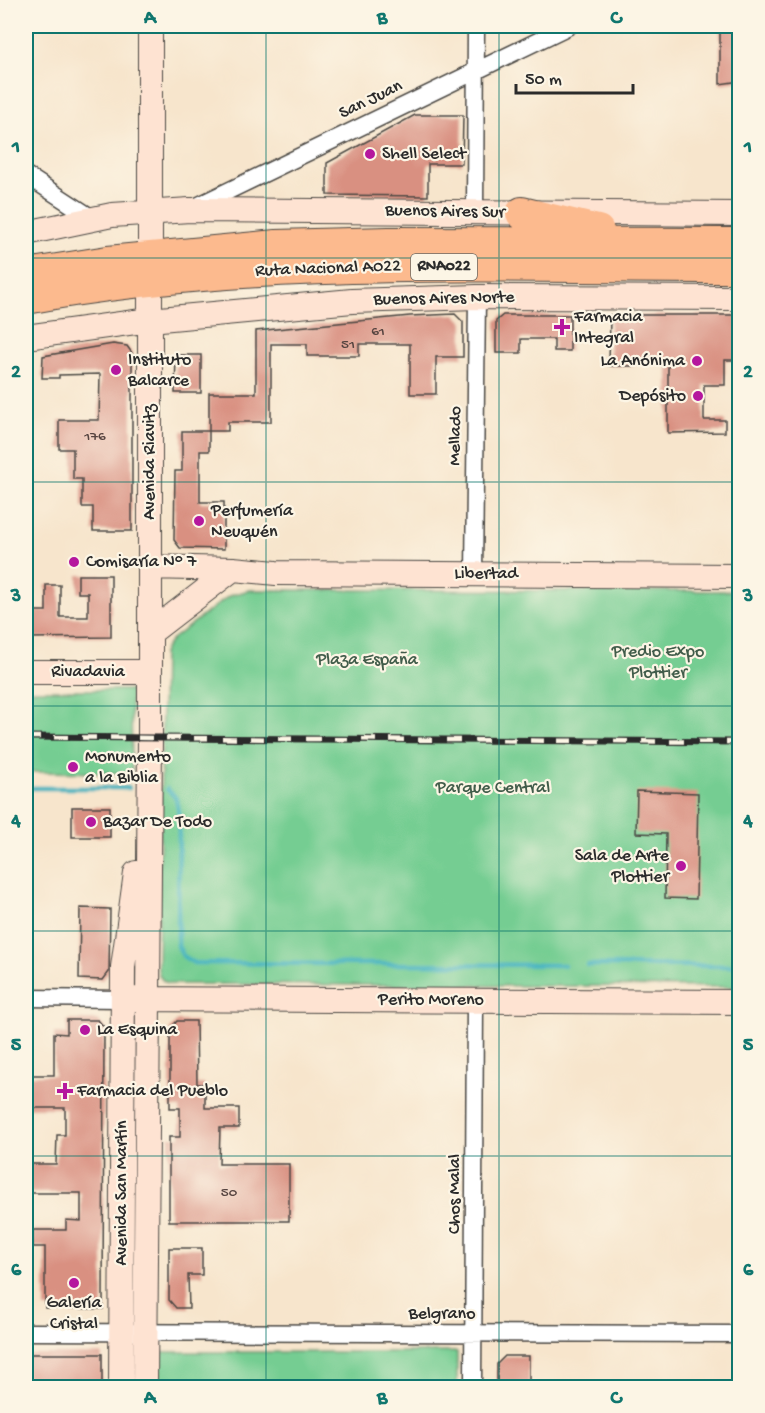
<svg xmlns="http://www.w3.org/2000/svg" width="765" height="1413" viewBox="0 0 765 1413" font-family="'Gochi Hand',sans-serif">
<rect width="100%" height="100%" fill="#fcf5e5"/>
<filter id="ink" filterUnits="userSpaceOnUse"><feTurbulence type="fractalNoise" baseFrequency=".0167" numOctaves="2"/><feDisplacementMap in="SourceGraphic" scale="12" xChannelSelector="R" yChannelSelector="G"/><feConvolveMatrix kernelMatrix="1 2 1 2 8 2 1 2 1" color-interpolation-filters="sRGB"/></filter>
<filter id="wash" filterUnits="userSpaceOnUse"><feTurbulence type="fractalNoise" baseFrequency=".008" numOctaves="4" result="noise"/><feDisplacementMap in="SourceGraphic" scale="24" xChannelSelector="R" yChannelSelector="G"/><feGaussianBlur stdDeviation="1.35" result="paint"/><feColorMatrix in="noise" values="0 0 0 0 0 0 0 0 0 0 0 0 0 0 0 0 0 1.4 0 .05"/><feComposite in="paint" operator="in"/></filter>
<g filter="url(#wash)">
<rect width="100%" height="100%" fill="#f7e5cc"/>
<!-- green -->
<path fill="#75cd92" stroke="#507c5e" stroke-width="1.5" d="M249,590l490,1v396l-567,-3c-11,-2 -14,-8 -14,-18l5,-312 2,-5 7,-10 57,-43z
M26,690h105l1,83 -106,-1z
M156,1352h301v35h-301z"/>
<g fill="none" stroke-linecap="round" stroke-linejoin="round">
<!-- stream -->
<path stroke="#45b4c0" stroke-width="4.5" d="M26,788h103
M167,789l9,9 3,16 -1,132 5,10 11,7 370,2
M587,965l153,1"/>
</g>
<g id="blocks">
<!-- building -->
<path fill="#d99081" d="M720,26h20v55l-20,3z
M415,115h48l-1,49h-34v32l-101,-1v-32z
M455,314l8,8v35h-27v37h-26v-50h-51v12h-52v-12h-36v78h-43v9h-19v-38h47v-62l154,-15z
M503,315h67v36h-16v-12h-33v14h-25v-32z
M610,315h130v45h-15v25h-21v35h21v12l-57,1v-71h-34v4h-25z
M113,344l14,2 5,7v178h-39v-24h-11v-28h-9v-30h-14v-29h40l1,-46 -41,1v3h-17l1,-22z
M176,355h25v38h-26z
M182,431h27v20h-9v51h24v47l-44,-1 -6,-8 1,-69h7z
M78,575h33v62l-85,1v-27h20v-26h14v32h28v-24h-10z
M637,791l61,2 -2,106 -31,-1 1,-64 -30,-1z
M72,807h38v30h-38z
M80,908l30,1 -1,63 -6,8 -24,-1z
M67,1020h31l6,7 -1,282 -58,-1v-61h-12v-17h33v-10l15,1v-28h-55v-19h2v-10h28l1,-29h8v-27h-39v-33h28v-42l13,1z
M177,1021h19l1,63h8v24h34v20h-19l-1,36h70v57h-120v-84h11v-29h-10v-79z
M169,1248h33v27h-14l1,33h-13l-7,-8z
M26,1354h76v34h-76z
M505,1356h24v32h-32v-24z"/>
</g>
</g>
<g filter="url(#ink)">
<use href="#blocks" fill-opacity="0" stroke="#4a4743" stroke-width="1.5"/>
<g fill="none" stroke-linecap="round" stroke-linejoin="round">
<!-- street casing -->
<g stroke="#4a4743" stroke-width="19">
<path id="street" d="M26,175l66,43
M195,207l374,-181
M475,212l1,-186
M474,574l3,-277
M26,998l97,1
M26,1332l714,2
M473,1388l2,-387"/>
</g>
<!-- secondary casing -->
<g stroke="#4a4743" stroke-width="26">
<path id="secondary" d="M26,233l86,-18 78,-5 550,4
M26,337l124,-17 202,-19 125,-4 263,1
M150,567l83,2 43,4 464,3
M150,633l83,-64
M26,672h124
M123,999l617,3
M121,1388l2,-421 13,-94
M145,1388l5,-650v-712"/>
</g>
<!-- highway casing -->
<g stroke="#4a4743" stroke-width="34">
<path id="highway" d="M522,213l76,18
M26,275l82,-13 168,-16 113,-3 351,1
M26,298c234,-43 476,-31 714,-31"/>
</g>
<!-- street -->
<use href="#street" stroke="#fff" stroke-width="16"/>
<!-- secondary -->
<use href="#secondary" stroke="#fee3d2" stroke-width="24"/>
<!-- highway -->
<use href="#highway" stroke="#fcba8e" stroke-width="32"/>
<!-- rail casing -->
<g stroke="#2b2b2b" stroke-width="7">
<path id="rail" d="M26,737l714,5"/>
</g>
<!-- rail -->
<use href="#rail" stroke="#fcf5e5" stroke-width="4.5" stroke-dasharray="14" stroke-linecap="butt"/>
</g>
</g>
<!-- grid -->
<path fill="none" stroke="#0f766e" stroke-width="1.5" stroke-opacity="0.55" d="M266,26v1362M499,26v1362M26,258h714M26,482h714M26,706h714M26,931h714M26,1156h714"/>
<!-- markers -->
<g fill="#b5179e" stroke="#fcf5e5" stroke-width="2">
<circle cx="370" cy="154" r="6"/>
<path d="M559 318h6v6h6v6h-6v6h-6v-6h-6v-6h6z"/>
<circle cx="697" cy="361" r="6"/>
<circle cx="116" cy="370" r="6"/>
<circle cx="698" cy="396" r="6"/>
<circle cx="199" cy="521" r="6"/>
<circle cx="74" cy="562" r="6"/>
<circle cx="73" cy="767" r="6"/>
<circle cx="91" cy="822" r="6"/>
<circle cx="681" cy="866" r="6"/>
<circle cx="85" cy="1030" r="6"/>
<path d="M62 1082h6v6h6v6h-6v6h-6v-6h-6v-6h6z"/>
<circle cx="74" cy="1283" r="6"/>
</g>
<g text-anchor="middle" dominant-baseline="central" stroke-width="4.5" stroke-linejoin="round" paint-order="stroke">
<!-- number labels -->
<g font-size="15" fill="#564440">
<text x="378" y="332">61</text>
<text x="348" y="345">51</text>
<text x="95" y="437">176</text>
<text x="229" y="1193">50</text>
</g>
<!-- shield labels -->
<rect fill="#fcf5e5" stroke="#6a6863" stroke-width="1.5" x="411" y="254" width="66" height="26" rx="4.5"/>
<g font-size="16" font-weight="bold" fill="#2b2b2b">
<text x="444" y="267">RNA022</text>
</g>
<!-- street labels -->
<g font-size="18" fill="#2b2b2b" stroke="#fcf5e5">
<text transform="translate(371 100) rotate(-26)">San Juan</text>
<text transform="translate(445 212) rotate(1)">Buenos Aires Sur</text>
<text transform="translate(328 269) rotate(-2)">Ruta Nacional A022</text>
<text transform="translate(444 299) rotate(-1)">Buenos Aires Norte</text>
<text transform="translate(456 436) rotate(-89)">Mellado</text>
<text transform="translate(150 462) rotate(-90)">Avenida Riavitz</text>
<text x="486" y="574">Libertad</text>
<text x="88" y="672">Rivadavia</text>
<text x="431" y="1000">Perito Moreno</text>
<text transform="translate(122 1193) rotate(-90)">Avenida San Martín</text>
<text transform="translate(455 1194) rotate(-90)">Chos Malal</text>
<text x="442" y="1314">Belgrano</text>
</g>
<!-- poi labels -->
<g font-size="18" fill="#2b2b2b" stroke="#fcf5e5" text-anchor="start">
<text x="382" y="154">Shell Select</text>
<text x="574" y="317">Farmacia<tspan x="574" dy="21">Integral</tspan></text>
<text x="128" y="360">Instituto<tspan x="128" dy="21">Balcarce</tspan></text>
<text x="685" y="361" text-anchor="end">La Anónima</text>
<text x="686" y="396" text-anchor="end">Depósito</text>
<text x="211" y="511">Perfumería<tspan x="211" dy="21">Neuquén</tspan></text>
<text x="86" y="562">Comisaría N° 7</text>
<text x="85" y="757">Monumento<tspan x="85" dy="21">a la Biblia</tspan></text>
<text x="103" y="822">Bazar De Todo</text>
<text x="669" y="856" text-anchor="end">Sala de Arte<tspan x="669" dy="21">Plottier</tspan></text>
<text x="97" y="1030">La Esquina</text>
<text x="77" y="1091">Farmacia del Pueblo</text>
<text x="74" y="1303" text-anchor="middle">Galería<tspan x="74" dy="21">Cristal</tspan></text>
</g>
<!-- park labels -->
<g font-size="18" fill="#415c4a" stroke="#fcf5e5">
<text x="658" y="652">Predio Expo<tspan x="658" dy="21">Plottier</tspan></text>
<text x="367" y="660">Plaza España</text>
<text x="493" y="788">Parque Central</text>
</g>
</g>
<!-- margin -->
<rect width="765" height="1413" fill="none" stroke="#fcf5e5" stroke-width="66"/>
<!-- scale -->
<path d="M516 84v9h117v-9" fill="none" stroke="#2b2b2b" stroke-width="3"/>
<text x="525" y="84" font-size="18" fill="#2b2b2b" stroke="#fcf5e5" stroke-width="4.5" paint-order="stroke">50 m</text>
<rect x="33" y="33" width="699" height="1347" fill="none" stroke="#0f766e" stroke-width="2"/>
<g font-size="20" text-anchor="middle" font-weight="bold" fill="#0f766e">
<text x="150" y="23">A</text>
<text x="382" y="23">B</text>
<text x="616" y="23">C</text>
<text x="16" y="152">1</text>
<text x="748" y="152">1</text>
<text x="16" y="377">2</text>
<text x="748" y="377">2</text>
<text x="16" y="601">3</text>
<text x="748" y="601">3</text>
<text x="16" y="826">4</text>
<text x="748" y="826">4</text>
<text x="16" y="1050">5</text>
<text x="748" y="1050">5</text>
<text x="16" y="1275">6</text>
<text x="748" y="1275">6</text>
<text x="150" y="1403">A</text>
<text x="382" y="1403">B</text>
<text x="616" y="1403">C</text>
</g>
</svg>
